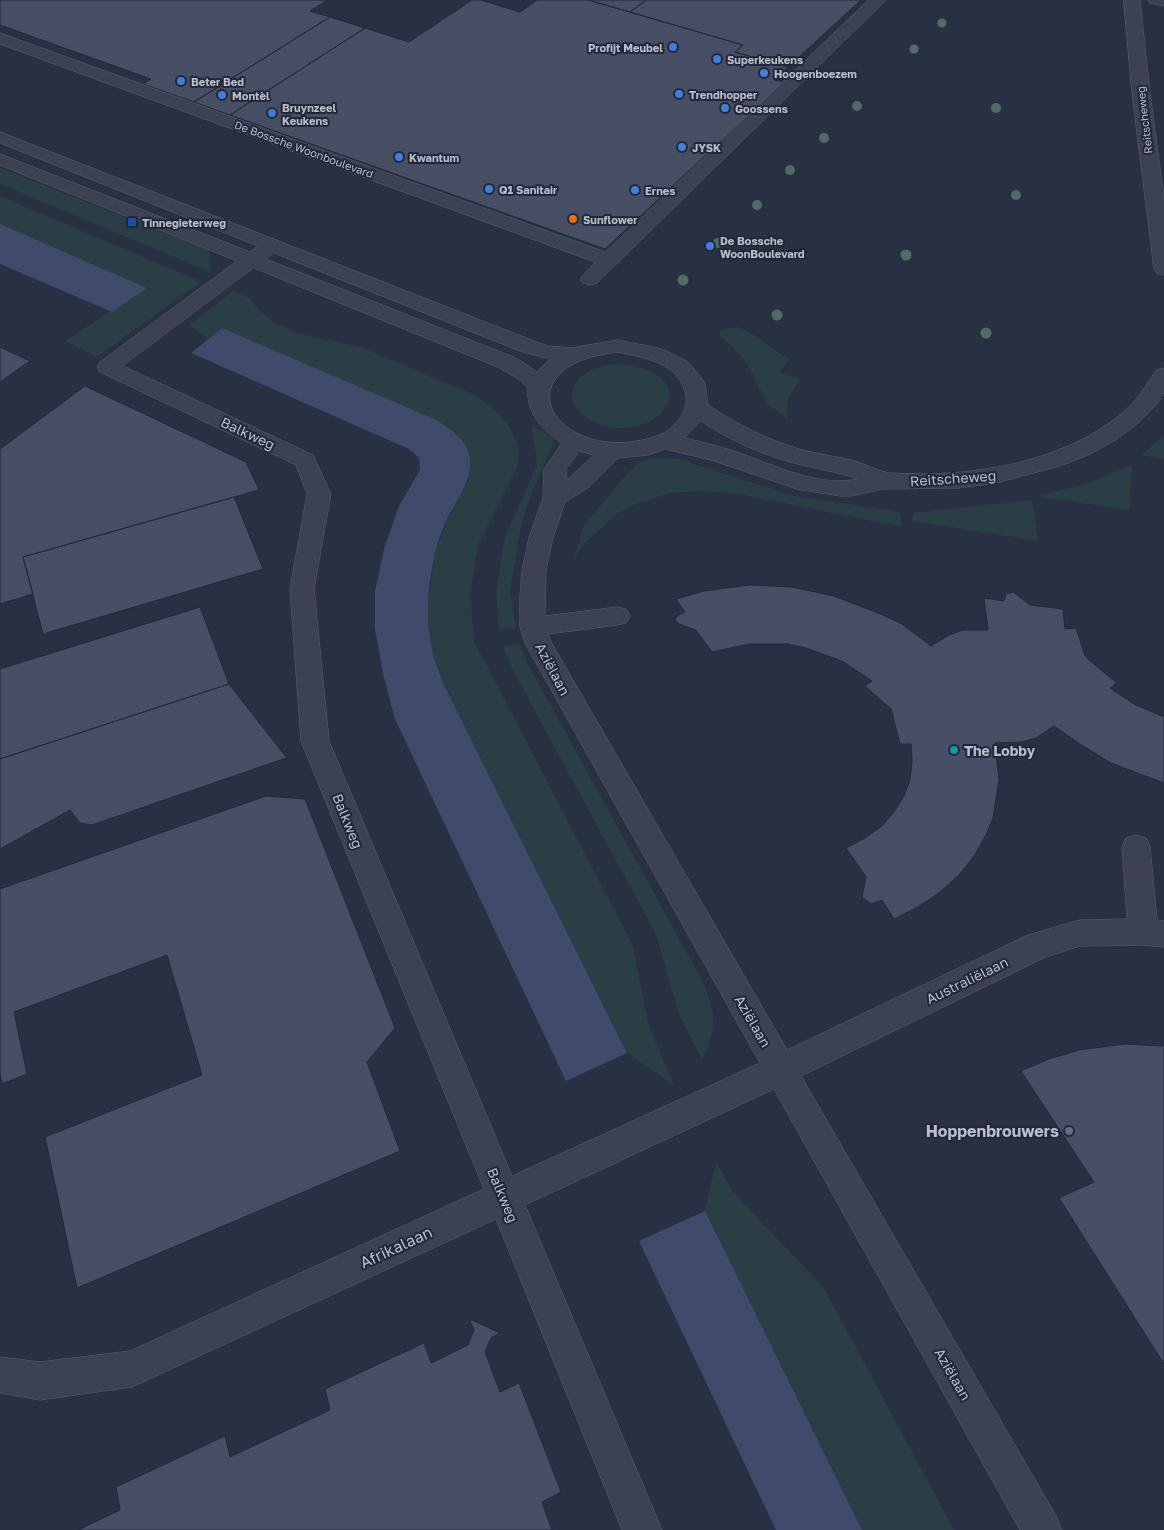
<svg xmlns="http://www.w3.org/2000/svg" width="1164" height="1530" viewBox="0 0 1164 1530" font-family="'Golos Text',sans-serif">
<rect width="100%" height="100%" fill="#283044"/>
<!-- green -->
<path fill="#2a3e45" d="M0,168l209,82 1,22 -210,-88z
M0,196l201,86 -104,75 -32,-16 81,-53 -146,-64z
M233,291l16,7 13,15 15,11 23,10 61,13 111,47 19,12 18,19 10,24 -2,18 -39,78 -8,49 4,47 159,305 16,80 25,59 -47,-32 -183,-368 -12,-36 -5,-36 7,-56 12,-35 23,-43 -247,-151 -14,11 -19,-14z
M737,327c20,7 34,23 53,32l-11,13 22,8c-12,15 -16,19 -13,39l-21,-15 -19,-39 -14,-17 -14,-12v-6z
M619,364c101,11 30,92 -32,54 -21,-13 -19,-36 3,-47 9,-5 19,-6 29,-7z
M532,425l23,14 -26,60 -9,32 -10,61 6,36 -17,2 -3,-37 8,-53 33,-75z
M1164,436v23l-23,-4z
M650,458l28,1 116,37 106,16 2,15 -164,-33 -39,-3 -30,2 -30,10 -24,12 -29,27 -13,17 11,-34 50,-59z
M1132,464l-3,46 -93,-14 51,-12z
M1032,500l6,41 -126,-20 1,-8z
M519,643l9,21 171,311c16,34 21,49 3,85l-23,-46 -23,-80 -143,-263 -10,-24z
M716,1162l18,31 90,95 130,242h-92l-157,-319z"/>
<!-- water -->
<path fill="#3e4b6d" d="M0,224l147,64 -35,24 -112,-48z
M222,328l217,93c13,10 29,20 31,37 2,25 -14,42 -24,63 -16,35 -23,90 -14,127 2,13 8,25 12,37l183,368 -61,28 -171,-362 -12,-45 -8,-45v-38l9,-42 15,-43 21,-36 -1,-12 -10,-9 -218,-96z
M705,1211l157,319h-86l-137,-289z"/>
<!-- building -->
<path fill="#474f66" stroke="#23293b" d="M0,0h328l-18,11 20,6 -136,85 -51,-18 8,-5 -151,-54z
M472,0h9l39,12 17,-12h51l155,45 -8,7 53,15 -14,13 10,2 -179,167 -375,-134 135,-87 44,14z
M588,0h58l-16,12z
M646,0h215l-73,67 -53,-15 8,-7 -113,-33z
M330,17l35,11 -135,87 -36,-13z
M0,347l30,14 -30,21z
M85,386l161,76 13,28 -236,67 10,37 -33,10v-155z
M234,497l29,72 -220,65 -20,-77z
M749,585l43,2 42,9 49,19 19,9 29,22 18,-11 14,-5h25l-4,-32 20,3 2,-7 7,-2 17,13 33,4 2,20 11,-1 9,28 4,4 28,23 -7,5 24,16 30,13v66l-53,-20 -28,-17 -29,-20 -18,12 -15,4 -26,1 4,37 -6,38 -7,17 -12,21 -15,19 -19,17 -22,15 -24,12 -12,-19 -11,4 -9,-7 4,-20 -20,-29 19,-10 17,-12 12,-14 10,-16 6,-16 2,-18 -1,-18h-11l-9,-35 -26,-23 7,-5 -30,-20 -36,-13 -18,-4h-39l-37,8 -16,-22 -17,-6 -4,-4 3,-5 7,-3 -9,-13 28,-8z
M200,607l29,77 -229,75v-90z
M229,684l57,73h3l-197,68 -12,-2 -10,-13 -70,39v-90z
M266,796l39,3 90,229 -28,34 33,89 -323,137 -32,-151 157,-62 -35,-120 -153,57 13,62 -25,10 -2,-10v-185z
M1125,1044l39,2v318l-105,-166 35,-16 -73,-111 28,-12 30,-9z
M472,1320l28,13 -9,5 -6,14 15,40 19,-9 42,109 -19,10 10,28h-474l42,-20 -4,-23 109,-51 5,21 100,-47 -5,-21 99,-46 7,20 37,-18 6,-15 -4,-9z"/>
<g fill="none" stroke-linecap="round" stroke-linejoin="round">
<!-- minor casing -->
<g stroke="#5b6071" stroke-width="1">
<path id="minor" d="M869,0h17l-289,283 -7,2 -7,-2 -3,-4 15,-17 -595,-218v-11l605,219z
M1124,0h16l10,93 14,105v77l-7,-2 -3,-4 -22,-176z
M1148,0h16v6l-14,-3z
M0,132l534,209 14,5 23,2 47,-8 44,9 26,13 14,17 3,4 3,22c28,19 58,34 91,44 17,5 35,7 52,11 13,3 27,12 40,13 76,5 170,-9 230,-59 15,-12 25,-28 35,-44l8,-2v24l-7,12 -20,20 -23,17 -26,14 -28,11 -65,17 -37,5 -75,1 -32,7h-11l-43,-7 -86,-29 -46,-11 -17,6 -30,3 -29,29 -24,15 -12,36 -7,32 -1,46 72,-9 9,2 4,7 -4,7 -9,2 -69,9 3,8 236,408 241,-115 52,-15 47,-1 -5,-72 4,-9 10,-3 10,3 4,9 7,73 7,1v26l-21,-2 -63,1 -34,11 -245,119 255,440 6,14h-42l-246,-441 -249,116 137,325h-40l-126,-311 -364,168 -92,13 -40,-7v-36l40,5 90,-11 354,-162 -183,-448 -11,-152 17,-95 -11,-29 -196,-93 -3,-5 3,-5 137,-101 -237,-96v-11l250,98 8,-6 -258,-103zM274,253l246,98 30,8 -13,13 -21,-14 -250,-99zM254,268l246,100 20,12 8,8c-2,25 14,42 34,55l-18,26 -1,29 -14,40 -7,32 -2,26v31l5,16 235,420 -248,113 -183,-435 -15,-152 17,-95 -18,-39 -190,-89zM618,352c28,6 62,11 68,44 2,14 -8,27 -19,35 -10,7 -24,9 -36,11 -86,9 -124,-78 -13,-90zM701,421c28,19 60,33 93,42 21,6 43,8 64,16 -38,8 -77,-11 -113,-24 -19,-7 -39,-12 -60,-17zM580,451l14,4 -27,25 -1,-10z"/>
</g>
<!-- minor -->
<use href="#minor" fill="#3c4254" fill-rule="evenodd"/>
</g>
<!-- trees -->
<g fill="#506c66">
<circle cx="942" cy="23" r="4.5"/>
<circle cx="914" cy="49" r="4.5"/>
<circle cx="857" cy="106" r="5"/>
<circle cx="996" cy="108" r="5"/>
<circle cx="824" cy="138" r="5"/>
<circle cx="790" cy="170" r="5"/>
<circle cx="1016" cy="195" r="5"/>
<circle cx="757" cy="205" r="5"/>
<circle cx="718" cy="243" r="5"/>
<circle cx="906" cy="255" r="5.5"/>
<circle cx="683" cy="280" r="5.5"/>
<circle cx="777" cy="315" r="5.5"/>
<circle cx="986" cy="333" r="5.5"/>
</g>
<!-- markers -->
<g fill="#3f7fe0" stroke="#212739" stroke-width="2">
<circle cx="673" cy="47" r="5"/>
<circle cx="717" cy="59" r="5"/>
<circle cx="764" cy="73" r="5"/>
<circle cx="181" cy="81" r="5"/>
<circle cx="679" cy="94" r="5"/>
<circle cx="222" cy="95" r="5"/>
<circle cx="725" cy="108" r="5"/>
<circle cx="272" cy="113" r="5"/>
<circle cx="682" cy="147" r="5"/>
<circle cx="399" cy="157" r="5"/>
<circle cx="489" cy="189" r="5"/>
<circle cx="635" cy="190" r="5"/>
<circle cx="710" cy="246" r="5"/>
</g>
<circle fill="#e8710a" stroke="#212739" stroke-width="2" cx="573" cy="219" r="5"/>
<rect fill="#1a4fb4" stroke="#212739" stroke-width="2" x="127" y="217" width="10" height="10" rx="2.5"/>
<circle fill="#0f9aa8" stroke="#212739" stroke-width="2" cx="954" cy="750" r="5"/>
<circle fill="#5c6f8a" stroke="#212739" stroke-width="2" cx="1069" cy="1131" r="5"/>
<g text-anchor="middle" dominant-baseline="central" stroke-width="4" stroke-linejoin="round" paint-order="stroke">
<!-- far-poi labels -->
<g font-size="11" font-weight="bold" fill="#babecd" stroke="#212739" text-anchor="start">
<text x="663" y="47" text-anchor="end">Profijt Meubel</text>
<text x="727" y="59">Superkeukens</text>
<text x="774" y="73">Hoogenboezem</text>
<text x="191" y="81">Beter Bed</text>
<text x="689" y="94">Trendhopper</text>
<text x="232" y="95">Montèl</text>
<text x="282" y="107">Bruynzeel<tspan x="282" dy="13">Keukens</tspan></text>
<text x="735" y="108">Goossens</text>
<text x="692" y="147">JYSK</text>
<text x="409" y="157">Kwantum</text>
<text x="499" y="189">Q1 Sanitair</text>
<text x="645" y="190">Ernes</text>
<text x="583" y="219">Sunflower</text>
<text x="142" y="222">Tinnegieterweg</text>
<text x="720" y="240">De Bossche<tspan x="720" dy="13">WoonBoulevard</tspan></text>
</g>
<!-- far-street labels -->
<g font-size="11" fill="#babecd" stroke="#212739">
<text transform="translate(1144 120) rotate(-97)">Reitscheweg</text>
<text transform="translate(304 149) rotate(20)">De Bossche Woonboulevard</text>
</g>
<!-- street labels -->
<g font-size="14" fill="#babecd" stroke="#212739">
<text transform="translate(248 433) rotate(25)">Balkweg</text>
<text transform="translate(953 478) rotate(-4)">Reitscheweg</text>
<text transform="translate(553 669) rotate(62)">Aziëlaan</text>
<text transform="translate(348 821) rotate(68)">Balkweg</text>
<text transform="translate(967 980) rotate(-26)">Australiëlaan</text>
<text transform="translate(753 1021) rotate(60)">Aziëlaan</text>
<text transform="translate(503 1195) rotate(67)">Balkweg</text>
<text transform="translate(953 1374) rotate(60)">Aziëlaan</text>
</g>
<!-- poi labels -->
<g font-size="14" font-weight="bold" fill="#babecd" stroke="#212739" text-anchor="start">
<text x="964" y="750">The Lobby</text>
</g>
<!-- near-poi labels -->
<g font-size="16" font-weight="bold" fill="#babecd" stroke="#212739" text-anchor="end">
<text x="1059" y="1131">Hoppenbrouwers</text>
</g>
<!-- near-street labels -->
<g font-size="16" fill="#babecd" stroke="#212739">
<text transform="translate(396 1247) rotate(-25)">Afrikalaan</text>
</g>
</g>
</svg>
